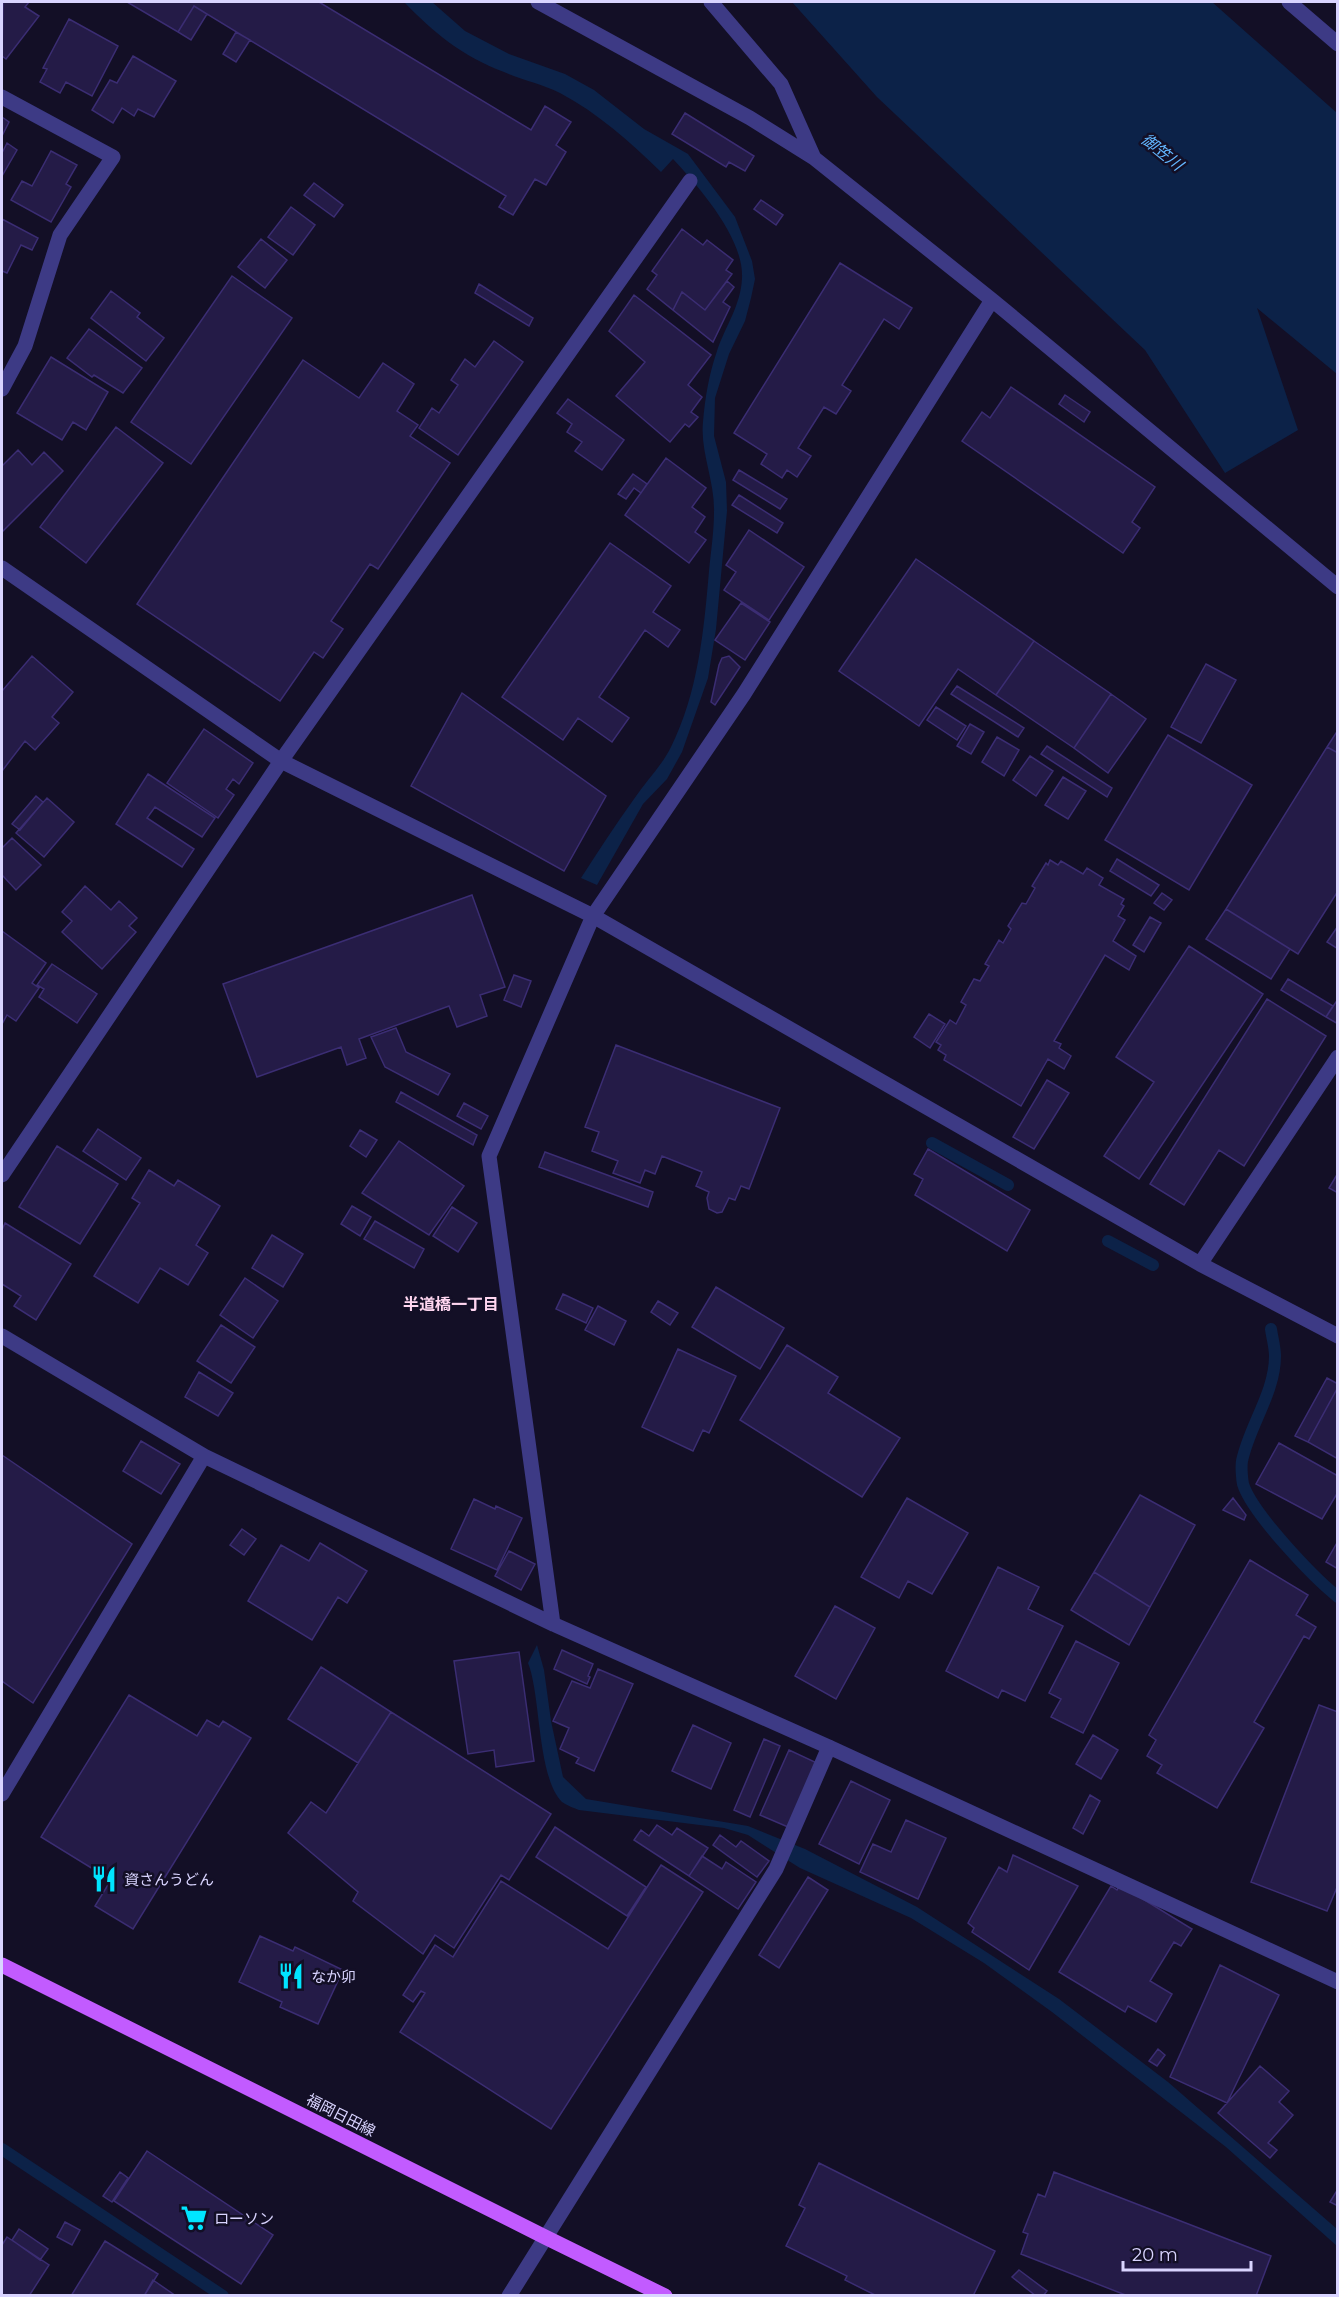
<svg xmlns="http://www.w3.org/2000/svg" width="1339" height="2297" viewBox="0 0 1339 2297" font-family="Montserrat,'Noto Sans JP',sans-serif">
<rect width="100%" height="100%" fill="#130f26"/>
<!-- water -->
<path fill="#0c2248" d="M404,2h28l33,29 44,23 56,20 29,16 50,39 44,25 47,63 17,44 3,18 -4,19 -6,23 -16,33 -14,44 -1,38 12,46 1,29 -11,118 -8,49 -26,74 -15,27 -24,25 -46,81 -16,-7c17,-26 34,-53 53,-79 12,-18 27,-32 37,-52 27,-54 33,-117 38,-176 2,-20 5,-40 5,-59 1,-31 -14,-60 -11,-90 2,-24 6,-48 14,-71 8,-24 24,-46 25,-73 2,-40 -43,-91 -69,-119l-12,13c-31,-30 -63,-59 -101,-79 -18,-9 -38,-13 -56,-21 -42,-16 -70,-39 -100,-70z
M792,2h420l125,111v261l-80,-66 41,122 -73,43 -80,-123 -268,-253z
M537,1645l7,25 7,51 12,56 23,22 162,27 57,23 112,58 142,92 109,83 169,147v17l-111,-99 -174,-135 -68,-49 -73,-45 -111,-50 -52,-33 -24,-7 -145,-18c-5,-2 -13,-5 -17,-8 -25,-25 -21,-107 -34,-139z"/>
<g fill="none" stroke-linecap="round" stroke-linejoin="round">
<!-- stream -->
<path stroke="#0c2248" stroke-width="12" d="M932,1143l76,42
M1108,1241l45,24
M1271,1329c1,8 4,18 4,27 0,37 -26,70 -33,105 -1,6 0,18 1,23 9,29 70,93 95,113
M2,2149l221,147"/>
</g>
<!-- building -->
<path fill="#241b47" stroke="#3b2d73" stroke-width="1.5" d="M3,2h26l-4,5 14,9 -33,43 -4,-3z
M127,2h192l212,128 14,-24 26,16 -15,23 10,7 -20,33 -11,-6 -22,36 -14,-8 7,-11 -312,-190 -16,26z
M194,6l13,8 -16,26 -13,-8z
M69,19l49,27 -26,50 -26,-14 -6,11 -20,-11 7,-13 -4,-1z
M236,32l14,8 -14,22 -13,-8z
M133,56l43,25 -22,36 -16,-8 -4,7 -12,-8 -9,15 -21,-13 18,-30 7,3z
M685,113l69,43 -9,15 -16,-9 -3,5 -54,-33z
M2,117l7,5 -7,14z
M7,143l10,7 -15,26v-26l1,1z
M51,151l26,14 -11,19 5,3 -20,35 -40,-22 11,-19 10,5z
M314,183l29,22 -9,12 -30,-22z
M761,200l22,15 -7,10 -22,-16z
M291,207l24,18 -22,30 -25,-18z
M2,219l36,19 -6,12 -11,-5 -14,28 -5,-2z
M682,229l21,16 4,-5 26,20 -7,10 6,4 -27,36 -23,-18 -9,18 -26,-21 10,-14 -5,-4z
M261,239l26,21 -22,28 -27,-21z
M840,263l72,45 -13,21 -15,-10 -42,66 9,6 -15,23 -12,-7 -26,41 13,8 -14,21 -10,-7 -5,8 -21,-14 6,-10 -33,-21z
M232,276l60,42 -101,146 -60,-42z
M727,281l7,6 -11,15 7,5 -17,35 -40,-32 9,-18 23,18z
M479,284l54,34 -4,8 -54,-33z
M111,291l29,22 -3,4 27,21 -18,23 -55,-43z
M634,295l77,60 -23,30 14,12 -11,15 7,5 -9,10 -4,-3 -15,18 -54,-46 29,-34 -36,-31z
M89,329l53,39 -19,25 -29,-18 -2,2 -25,-19z
M494,341l29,21 -65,93 -39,-27 13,-20 7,5 19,-28 -7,-5 14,-21 10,8z
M51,357l57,35 -22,38 -13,-8 -11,18 -45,-27z
M303,360l56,38 24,-35 31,21 -17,27 21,14 -8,11 40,27 -72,106 -8,-5 -39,57 12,8 -20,29 -9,-6 -34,49 -143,-97z
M1011,387l144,100 -23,35 8,6 -17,25 -161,-112 20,-29 8,6z
M1065,395l25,17 -6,10 -25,-18z
M568,399l56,41 -22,30 -27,-19 7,-9 -15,-10 5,-8 -15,-11z
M116,427l47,36 -77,100 -46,-36z
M18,450l14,15 12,-13 19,19 -61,61v-66z
M666,458l40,30 -14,19 13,10 -10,15 11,8 -17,23 -64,-48z
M739,470l48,29 -7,10 -47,-29z
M633,474l14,10 -6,9 -7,-5 -8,11 -8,-5z
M739,495l44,28 -6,10 -45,-28z
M749,530l55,37 -35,53 -45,-30 12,-18 -10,-7z
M610,543l61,43 -18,26 27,18 -12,17 -23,-17 -46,67 30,21 -17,24 -34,-24 -15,22 -61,-43z
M916,559l118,82 -38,54 -38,-26 -39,57 -80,-55z
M741,603l29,19 -25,38 -30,-20z
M1034,641l77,53 -37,54 -78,-53z
M32,656l41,36 -21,25 7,6 -24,27 -10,-9 -23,30v-80z
M729,656l11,11 -25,38 -4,-3 8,-37 3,-7z
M1206,664l30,16 -35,63 -30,-16z
M957,686l67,42 -6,9 -67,-43z
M462,693l144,103 -42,75 -153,-85z
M1111,694l35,25 -38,54 -34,-25z
M936,707l30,19 -9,14 -30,-20z
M970,724l14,8 -13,22 -14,-8z
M204,729l49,34 -14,21 -6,-5 -7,10 8,6 -16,23 -51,-35z
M1338,730v23l-11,-6z
M1168,735l84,50 -63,105 -84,-50z
M997,737l22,13 -15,26 -22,-14z
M1047,746l65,42 -5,9 -66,-43z
M1327,747l11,6v138l-40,63 -72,-45z
M1030,756l23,15 -17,25 -23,-16z
M148,774l67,44 -13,19 -47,-30 -8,11 47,31 -12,18 -66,-43z
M1063,777l23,14 -18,28 -23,-14z
M36,796l7,6 -23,28 -8,-6z
M47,798l27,24 -30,35 -28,-24z
M12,838l29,27 -25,25 -14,-15v-27z
M1117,859l42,26 -8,11 -41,-25z
M1050,860l8,5 3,-4 22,13 4,-6 16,10 -4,7 25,14 -3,5 3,2 -6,10 7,4 -12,21 23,15 -7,14 -24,-15 -51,86 7,3 -2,4 12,8 -7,13 -16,-10 -27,47 -77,-46 2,-5 -8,-5 3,-5 -5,-3 14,-22 6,4 10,-19 -5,-3 13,-23 6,2 9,-15 -4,-2 14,-24 4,3 8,-14 -3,-3 14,-23 4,1 9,-16 -3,-2 14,-23 2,2z
M85,886l26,24 8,-9 18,17 -8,8 7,6 -34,37 -40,-37 10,-11 -10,-9z
M1162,893l10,7 -8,10 -10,-7z
M472,895l33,92 -25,8 7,21 -30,11 -8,-21 -90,33 7,19 -19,7 -6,-18 -84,30 -34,-93z
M1226,909l64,40 -19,30 -65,-40z
M1150,917l11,6 -17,29 -11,-7z
M1338,926v23l-11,-7z
M2,931l44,32 -14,20 7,5 -23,33 -9,-6 -5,9z
M1189,946l74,48 -124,185 -35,-23 50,-74 -38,-25z
M52,964l45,30 -20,29 -38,-26 5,-8 -7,-4z
M514,975l17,6 -10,26 -17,-7z
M1288,979l45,27 -7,11 -45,-27z
M1267,999l59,37 -82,130 -25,-16 -35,55 -34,-21z
M1338,999v25l-12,-7z
M929,1014l16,10 -15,24 -16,-11z
M396,1028l10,24 44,22 -12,21 -53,-28 -14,-30z
M616,1045l164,63 -31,81 -8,-3 -6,14 -6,-2 -7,14 -5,1 -8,-4 -2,-11 2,-6 -13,-6 6,-14 -40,-16 -7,18 -10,-4 -5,13 -27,-10 5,-12 -26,-10 7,-19 -14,-5z
M1047,1080l22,13 -35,56 -21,-12z
M401,1092l76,43 -4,10 -77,-43z
M464,1103l24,13 -7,13 -24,-13z
M98,1129l43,29 -15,22 -43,-29z
M360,1130l17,10 -11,17 -16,-11z
M399,1141l65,45 -35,49 -67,-42z
M57,1146l61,38 -38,60 -61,-37z
M928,1149l102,61 -23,41 -92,-56 8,-16 -9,-5z
M545,1152l108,40 -5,15 -109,-40z
M149,1170l25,16 4,-6 42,26 -24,39 12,8 -20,32 -28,-17 -22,35 -44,-27 46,-73 -8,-5z
M1338,1173v20l-9,-5z
M352,1206l19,11 -11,19 -19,-12z
M452,1207l25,16 -19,29 -25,-16z
M375,1221l49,28 -10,19 -50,-29z
M5,1223l66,41 -35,56 -22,-14 7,-10 -19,-12v-54z
M272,1235l31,19 -20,33 -31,-19z
M245,1278l33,23 -25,37 -33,-23z
M716,1287l68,41 -24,41 -68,-42z
M563,1294l30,14 -7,15 -30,-14z
M658,1301l20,12 -8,12 -19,-13z
M598,1306l28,15 -12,24 -29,-15z
M221,1325l34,22 -24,36 -34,-22z
M787,1345l51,32 -10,16 72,45 -38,59 -122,-77z
M678,1349l58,27 -27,57 -6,-3 -10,21 -51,-24z
M199,1372l34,21 -15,23 -33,-19z
M1327,1378l11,6v3l-30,55 -13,-6z
M1338,1387v72l-30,-17z
M141,1441l39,23 -19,30 -38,-23z
M1279,1443l59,33v16l-16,27 -66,-35z
M2,1455l130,89 -99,159 -31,-22z
M1140,1495l55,30 -45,82 -56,-35z
M907,1498l61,35 -36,61 -24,-13 -9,17 -38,-21z
M1233,1498l13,17 -2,5 -21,-10z
M474,1499l21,10 1,-3 26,12 -25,52 -46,-21z
M242,1529l14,10 -12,16 -14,-10z
M1338,1541v28l-12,-7z
M320,1543l47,28 -20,32 -9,-6 -26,43 -64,-39 33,-56 28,16z
M509,1551l26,13 -14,26 -26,-14z
M1250,1560l58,35 -12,20 20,12 -7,12 -5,-3 -50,86 10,6 -47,80 -60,-35 5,-8 -15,-9 9,-16 -7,-5z
M998,1567l41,20 -11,22 35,17 -38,75 -23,-11 -4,8 -52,-27z
M1094,1572l56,35 -21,38 -58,-35z
M835,1606l40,22 -39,71 -41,-23z
M1076,1641l43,22 -36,70 -32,-16 10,-18 -12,-6z
M562,1650l31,14 -5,12 2,1 -3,7 -33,-15z
M519,1652l15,109 -38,6 -2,-17 -26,4 -14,-93z
M321,1667l70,45 -33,51 -70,-44z
M598,1669l35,15 -39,87 -18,-8 3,-5 -19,-9 9,-21 -16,-7 19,-40 18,7z
M129,1695l68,41 10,-16 12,7 4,-6 28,17 -118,191 -38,-23 16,-26 -70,-43z
M1319,1705l19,7v173l-11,26 -76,-29z
M391,1712l160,102 -42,66 -8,-5 -47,73 -19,-13 -12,19 -70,-53 5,-9 -70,-59 23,-31 15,11z
M693,1725l38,18 -20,46 -39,-18z
M1093,1735l25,15 -17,29 -25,-15z
M764,1739l16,7 -30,71 -16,-7z
M789,1750l28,13 -29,64 -28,-12z
M851,1781l39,19 -31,64 -40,-20z
M1090,1795l10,6 -17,33 -10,-6z
M906,1820l40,18 -28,61 -58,-27 13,-28 18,8z
M657,1825l15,10 5,-7 31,20 -19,28 -55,-36 7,-10 8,6z
M555,1827l91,60 -19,29 -91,-59z
M720,1835l16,12 5,-6 28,20 -12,16 -44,-32z
M1013,1855l65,31 -49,84 -57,-38 2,-4 -6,-5 31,-56 8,5z
M702,1856l20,13 4,-7 30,20 -18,27 -49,-33z
M661,1865l42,27 -152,237 -151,-97 25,-39 -4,-2 -8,11 -10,-7 32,-50 18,12 48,-76 107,68z
M808,1877l20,13 -49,78 -20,-13z
M1120,1885l72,44 -11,17 -7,-4 -24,39 22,13 -16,28 -28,-16 -3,6 -66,-40 52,-86 6,4z
M260,1936l33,15 2,-4 48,23 -25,54 -38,-17 2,-5 -43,-20z
M1220,1965l59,30 -52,108 -57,-26z
M1158,2049l7,6 -8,11 -8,-5z
M1260,2066l29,25 -10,11 14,13 -25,28 9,7 -7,8 -52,-45z
M147,2151l126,84 -32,49 -127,-83z
M819,2163l176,88 -22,45h-96l-32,-16 2,-4 -61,-30 19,-38 -6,-3z
M120,2172l8,6 -16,24 -9,-6z
M1054,2172l217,84 -15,40h-128l-107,-42 7,-20 -5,-2 15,-38 7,3z
M1338,2189v17l-8,-4z
M65,2222l15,8 -8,15 -15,-8z
M19,2229l29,20 -8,11 -28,-20z
M7,2237l42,28 -20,31h-27v-51z
M105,2241l53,33 -14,22h-73z
M1019,2270l28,21 -4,5h-7l-24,-19z
M153,2280l23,16h-32z"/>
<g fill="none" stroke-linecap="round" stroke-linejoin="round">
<!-- minor -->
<path stroke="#3d3a85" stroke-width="15" d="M538,2l212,116 64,40 178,142 346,287
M711,2l70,82 33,74
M1289,2l49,42
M2,97l111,60 -53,78 -35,111 -23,43
M2,568l279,193 312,155 607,348 138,72
M2,1175l279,-414 409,-580
M1200,1264l138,-207
M2,1336l202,120 349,168 276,123 509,235
M553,1624l-64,-468 104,-240 151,-222 248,-394
M2,1794l202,-338
M509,2296l267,-427 53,-122"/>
<!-- major -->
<path stroke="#c25bff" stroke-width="15" d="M2,1965l543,272 120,59"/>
</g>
<!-- icons -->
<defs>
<g id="restaurant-bare" transform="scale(2.07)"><path d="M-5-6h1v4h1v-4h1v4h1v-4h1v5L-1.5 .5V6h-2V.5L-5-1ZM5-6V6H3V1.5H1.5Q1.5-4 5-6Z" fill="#00e5ff" stroke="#130f26" stroke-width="2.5" paint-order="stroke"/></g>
<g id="supermarket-bare" transform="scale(2.07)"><path d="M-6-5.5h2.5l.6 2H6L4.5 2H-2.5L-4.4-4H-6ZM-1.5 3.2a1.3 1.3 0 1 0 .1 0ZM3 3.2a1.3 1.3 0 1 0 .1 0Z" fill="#00e5ff" stroke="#130f26" stroke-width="2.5" paint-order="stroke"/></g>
</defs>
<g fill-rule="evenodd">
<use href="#restaurant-bare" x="104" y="1879"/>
<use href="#restaurant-bare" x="291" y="1976"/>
<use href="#supermarket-bare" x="194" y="2218"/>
</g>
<g text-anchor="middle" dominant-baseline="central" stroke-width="5" stroke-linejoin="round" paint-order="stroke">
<!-- poi labels -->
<g font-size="15" fill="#d9d4ff" stroke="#130f26" text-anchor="start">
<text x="124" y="1879">資さんうどん</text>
<text x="311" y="1976">なか卯</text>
<text x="214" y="2218">ローソン</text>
</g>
<!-- street labels -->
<g font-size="15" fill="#d9d4ff" stroke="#130f26">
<text transform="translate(341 2115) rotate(27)">福岡日田線</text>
</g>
<!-- water labels -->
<g font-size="16" font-style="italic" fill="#62b6ff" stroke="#130f26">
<text transform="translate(1162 152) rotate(39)">御笠川</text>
</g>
<!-- neighbourhood labels -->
<g font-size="16" font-weight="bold" fill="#ffd6f0" stroke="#130f26">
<text x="451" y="1304">半道橋一丁目</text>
</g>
</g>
<!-- border -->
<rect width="1339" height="2297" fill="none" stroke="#d9d4ff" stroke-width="6"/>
<!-- scale -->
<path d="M1123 2261v9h128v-9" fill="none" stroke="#d9d4ff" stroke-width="3"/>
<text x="1132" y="2261" font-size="18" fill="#d9d4ff" stroke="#130f26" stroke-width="4.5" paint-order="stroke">20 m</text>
</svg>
